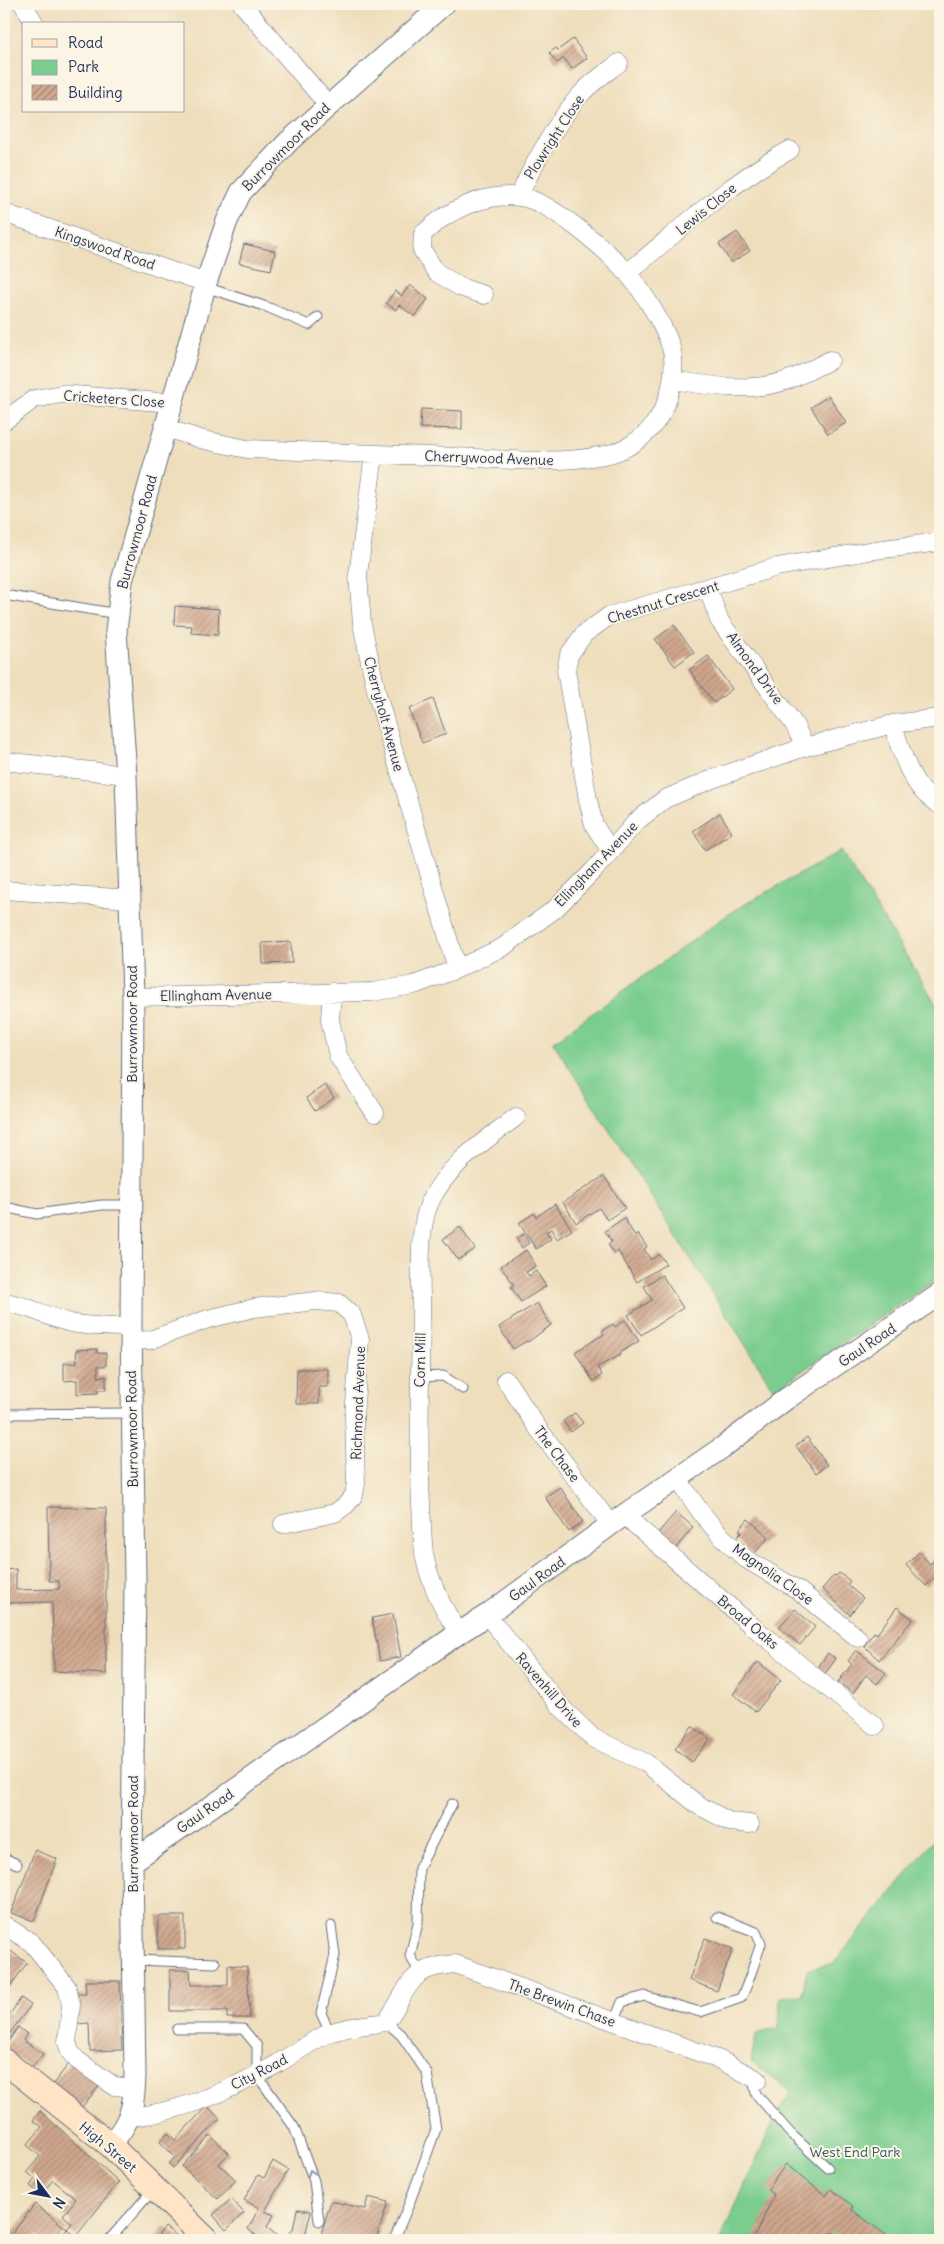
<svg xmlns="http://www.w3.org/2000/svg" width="944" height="2244" viewBox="0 0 944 2244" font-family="Delius,sans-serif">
<defs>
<pattern id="building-hatch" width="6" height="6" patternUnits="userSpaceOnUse" patternTransform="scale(1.25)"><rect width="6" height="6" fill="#d0a78d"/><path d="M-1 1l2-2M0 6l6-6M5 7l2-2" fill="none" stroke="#a88876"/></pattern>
</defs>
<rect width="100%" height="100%" fill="#fcf5e5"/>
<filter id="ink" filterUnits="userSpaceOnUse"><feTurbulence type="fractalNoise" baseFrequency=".02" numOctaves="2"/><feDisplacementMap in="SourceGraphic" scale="10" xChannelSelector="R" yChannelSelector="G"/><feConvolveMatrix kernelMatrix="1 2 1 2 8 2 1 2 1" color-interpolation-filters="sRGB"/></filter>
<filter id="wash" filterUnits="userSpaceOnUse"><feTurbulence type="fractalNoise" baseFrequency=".0096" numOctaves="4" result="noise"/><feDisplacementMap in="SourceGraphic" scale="20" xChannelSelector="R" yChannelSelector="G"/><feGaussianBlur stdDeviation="1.12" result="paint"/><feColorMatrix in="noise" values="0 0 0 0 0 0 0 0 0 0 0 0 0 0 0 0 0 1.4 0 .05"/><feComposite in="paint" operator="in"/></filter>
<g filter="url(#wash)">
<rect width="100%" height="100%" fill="#eedebc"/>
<!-- park -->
<path fill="#7acd8f" stroke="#4a7e76" d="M841,851l99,159v267l-166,113 -221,-348 180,-131z
M940,1833v407h-220l56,-124 15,-24 -40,-31 5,-27 23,-6 1,-31 22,-2 5,-25 27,-7z"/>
<g id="blocks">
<!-- building -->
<path fill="url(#building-hatch)" d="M573,39l14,19 -15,11 -8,-11 -7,5 -8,-10 7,-5 2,2z
M737,232l13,19 -19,12 -12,-19z
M244,244l31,7 -4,19 -32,-7z
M410,285l18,14 -13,18 -16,-12 -3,5 -10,-7 9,-12 7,5z
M829,396l17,27 -18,11 -17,-27z
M421,409l41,2v18l-42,-1z
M175,606l44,3 -1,26 -27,-2 1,-7 -18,-1z
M674,625l20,27 -19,14 -20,-27z
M708,656l24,33 -18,14 -25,-33z
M433,699l13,35 -24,9 -13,-34z
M720,813l12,20 -27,17 -12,-19z
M291,942l1,21 -29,1 -1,-21z
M325,1085l9,13 -19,13 -9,-13z
M604,1176l21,32 -18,12 -8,-12 -23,15 -13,-21z
M555,1204l17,26 -15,9 -6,-10 -5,3 5,7 -15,10 -17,-26 15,-10 2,4z
M624,1218l11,18 3,-2 9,13 -3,2 7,11 8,-6 7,10 -29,18 -19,-31 -4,3 -6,-10 4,-2 -7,-11z
M460,1227l15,22 -17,11 -15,-21z
M524,1234l5,9 -7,5 -6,-10z
M526,1250l10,16 -10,6 3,4 7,-5 10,15 -25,16 -10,-15 3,-2 -13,-19z
M662,1275l21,33 -42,27 -13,-20 24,-15 -8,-14z
M537,1303l14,22 -23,17 -1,-1 -14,8 -14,-22z
M625,1320l14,21 -19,12 1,2 -24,12 5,8 -9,6 -18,-29 29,-18 -2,-3 11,-7 2,3z
M97,1349v4h9v13h-8v11l8,-1v14h-8v3l-21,1v-14l-13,1v-18h13l-1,-13z
M297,1369h31v18h-9v17h-23z
M575,1413l8,10 -12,9 -8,-11z
M807,1437l20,28 -11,8 -20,-27z
M560,1487l23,35 -14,10 -24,-35z
M48,1507l58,1v166l-52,-3 -2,-69 -48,1v-33l12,-1v21l43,-1v-8h-10z
M676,1512l17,15 -18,22 -18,-15z
M748,1519l21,18 -16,18 -18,-16 7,-7 -3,-2z
M919,1552l11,12 8,-8 2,2v14l-14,14 -20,-21z
M839,1573l11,8 -3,4 16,13 -13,17 -28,-26 12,-14 2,1z
M897,1607l16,12 -34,41 -15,-14 10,-14 3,2z
M795,1609l20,18 -15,18 -21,-18z
M393,1614l8,43 -21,4 -8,-43z
M856,1650l30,23 -9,11 -11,-9 -13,18 -15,-11 14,-18 -4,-3z
M828,1653l8,6 -12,16 -7,-6z
M758,1662l23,18 -25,32 -23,-18z
M692,1726l18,13 -18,23 -17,-13z
M35,1850l22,9 -23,62 -23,-8z
M158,1916h27v33h-27z
M705,1938l28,11 -16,42 -28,-11z
M4,1946l23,17 -23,32z
M228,1965l19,2 3,51h-23v-7h-57v-41h20l1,15h37z
M85,1981h35l2,69 -32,1 -1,-28 -12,1v-30h9z
M21,1998l10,7 -27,36v-31l6,4z
M18,2027l9,7 -4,6 20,14 -11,14 -28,-20z
M72,2060l29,24 -20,24 -29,-23z
M207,2106l13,13 -47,49 -4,-4 6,-7 -15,-15 8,-9 7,7z
M40,2111l79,71 -43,54 -9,-7 -8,11h-15l-7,-5 -4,5h-26l28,-36 32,25 5,-6 -9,-8 13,-16 -23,-19 -12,15 -11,-9 5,-7 -8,-7 13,-16 -13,-11 15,-18 -9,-7z
M210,2135l19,18 -10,11 17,16 -18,19 -36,-33z
M273,2161l15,9 -23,41 9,4 -7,12 15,13h-21l-13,-11 11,-21 -15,-8 14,-25 6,3z
M786,2164l40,32 5,-7 22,17 -1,4 41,30h-51l-9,-8 -5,8h-75l21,-45 -7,-5z
M368,2197l20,5 -12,38h-57l12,-39 34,8z
M231,2199l13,14 -18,17 -13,-15z
M297,2209l14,2 -7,29h-21l10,-11z
M165,2227l17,13h-28z"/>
</g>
</g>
<g filter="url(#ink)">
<use href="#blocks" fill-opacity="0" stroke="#656c7f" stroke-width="1"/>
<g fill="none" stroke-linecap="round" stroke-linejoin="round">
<!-- service casing -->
<g stroke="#656c7f" stroke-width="11">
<path id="service" d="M205,287l62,20 42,18 9,-8
M4,595l114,19
M4,1207l33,7 65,-9h29
M420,1377l23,-1 20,13
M4,1414l128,-1
M4,1858l13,6
M134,1960l81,3
M420,1972l-10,-16 8,-33 1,-55 33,-64
M386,2022l15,13 26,38 9,56 -27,75 -15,36
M614,2022l8,-20 23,-6 55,16 41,-14c9,-17 13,-36 20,-54l-5,-12 -39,-15
M177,2029h66l14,17v29l37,52 20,54 5,40
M330,2033l-9,-20 14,-58 -4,-29
M753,2078l3,16 34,39 38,35
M109,2240l44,-50"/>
</g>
<!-- minor casing -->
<g stroke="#656c7f" stroke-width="19">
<path id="minor" d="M23,4l12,20
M242,4l86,101
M519,197c12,-30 42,-82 64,-105 10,-11 24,-20 36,-29
M4,213l202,70
M627,273c53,-43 103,-91 163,-123
M673,380c36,6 79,13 115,0 14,-5 28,-13 42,-20
M4,421l30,-22 28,-5 110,9
M165,428l39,12 43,9c69,3 139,5 208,8 49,2 100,8 149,-2 22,-4 41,-17 53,-35 12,-18 18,-42 16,-63 -3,-24 -30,-66 -46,-84 -20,-23 -77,-72 -106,-76 -35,-5 -74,13 -98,37l-1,16 14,22 24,15 24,8
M374,454l-16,121 4,49 15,70 80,275
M708,588l11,32 75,104 11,23
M893,724c8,29 19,66 47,81
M4,761l122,14
M610,850l-16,-25 -6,-25 -22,-130 3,-15 15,-21 25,-18 168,-49 98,-17 65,-8
M4,890l126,9
M332,992l-2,28 8,36 37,57
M133,997l239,-5 42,-7 43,-16 46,-22 52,-38 39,-39 43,-49 28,-22 50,-21 90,-31 88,-23 47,-6
M4,1302c24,3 44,16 67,21 20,4 40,4 60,4
M131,1341l19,-1 58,-21 46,-11 62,-7 23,2 13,12 8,24 -6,77 2,67 -2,12 -8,10 -11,8 -52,11
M506,1380l31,47 74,98
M678,1479l24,35 20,23 24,22 52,31 60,48
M624,1515l127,110 124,101
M487,1615l74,92 32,31 53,25 52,42 32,17 20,2
M459,1633c-16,-24 -30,-50 -35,-80 -2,-16 -2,-33 -3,-49 -3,-62 -1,-124 0,-186 1,-33 -5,-86 9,-116 17,-37 55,-61 86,-85
M4,1925l28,18 35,44 4,18 -4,37 3,10 7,8 37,26 21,2
M130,2117c51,-4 103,-28 147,-53 17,-10 35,-24 53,-31 17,-7 39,-8 56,-11 26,-35 19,-54 69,-58l265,96 38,20"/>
</g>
<!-- tertiary casing -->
<g stroke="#656c7f" stroke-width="23">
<path id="tertiary" d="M132,1862l327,-229 28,-18 137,-100 99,-68 63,-48 154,-105
M110,2145c21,-24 24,-37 25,-69l-3,-214 3,-283 -4,-252 2,-330 -7,-222 -10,-144 6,-50 84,-298 21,-62 14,-29 48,-51 155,-137"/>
</g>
<!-- secondary casing -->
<g stroke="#656c7f" stroke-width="26">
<path id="secondary" d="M4,2061l106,84 97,95"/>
</g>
<!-- service -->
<use href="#service" stroke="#fff" stroke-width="9"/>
<!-- minor -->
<use href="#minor" stroke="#fff" stroke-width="18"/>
<!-- tertiary -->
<use href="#tertiary" stroke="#fff" stroke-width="21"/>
<!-- secondary -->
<use href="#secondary" stroke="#ffe4c6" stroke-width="24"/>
</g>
<!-- one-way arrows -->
<defs><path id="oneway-chevron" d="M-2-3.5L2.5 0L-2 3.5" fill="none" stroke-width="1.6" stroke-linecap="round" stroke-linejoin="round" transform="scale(1.25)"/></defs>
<use stroke="#8d97ae" href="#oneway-chevron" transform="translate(311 2173) rotate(-110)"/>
</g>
<g text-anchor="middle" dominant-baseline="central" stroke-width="4" stroke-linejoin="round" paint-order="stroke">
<!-- street labels -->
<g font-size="14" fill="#1b2f5e" stroke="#fcf5e5">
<text transform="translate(554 137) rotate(-57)">Plowright Close</text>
<text transform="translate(286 147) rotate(-45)">Burrowmoor Road</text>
<text transform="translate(706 209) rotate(-39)">Lewis Close</text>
<text transform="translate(105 248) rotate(19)">Kingswood Road</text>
<text transform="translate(114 399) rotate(4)">Cricketers Close</text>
<text transform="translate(489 458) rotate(2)">Cherrywood Avenue</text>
<text transform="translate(137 532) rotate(-75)">Burrowmoor Road</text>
<text transform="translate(663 602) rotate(-17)">Chestnut Crescent</text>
<text transform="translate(755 668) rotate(54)">Almond Drive</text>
<text transform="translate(384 714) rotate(75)">Cherryholt Avenue</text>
<text transform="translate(596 864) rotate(-46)">Ellingham Avenue</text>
<text transform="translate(216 995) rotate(-1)">Ellingham Avenue</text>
<text transform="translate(132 1024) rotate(-90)">Burrowmoor Road</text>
<text transform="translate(867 1345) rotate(-34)">Gaul Road</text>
<text transform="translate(420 1360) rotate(-89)">Corn Mill</text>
<text transform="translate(358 1403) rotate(-88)">Richmond Avenue</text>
<text transform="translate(132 1429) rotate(-91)">Burrowmoor Road</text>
<text transform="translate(557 1454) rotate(53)">The Chase</text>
<text transform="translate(773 1574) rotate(35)">Magnolia Close</text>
<text transform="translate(537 1579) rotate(-36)">Gaul Road</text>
<text transform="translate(748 1622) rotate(40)">Broad Oaks</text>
<text transform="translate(549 1690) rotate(49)">Ravenhill Drive</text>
<text transform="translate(205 1811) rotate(-35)">Gaul Road</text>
<text transform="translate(133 1834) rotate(-90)">Burrowmoor Road</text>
<text transform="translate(562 2003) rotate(20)">The Brewin Chase</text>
<text transform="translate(259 2072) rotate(-27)">City Road</text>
<text transform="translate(108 2147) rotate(40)">High Street</text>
</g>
<!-- park labels -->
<g font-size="14" fill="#33566a" stroke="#fcf5e5">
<text x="855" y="2152">West End Park</text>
</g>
</g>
<!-- margin -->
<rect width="944" height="2244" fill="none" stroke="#fcf5e5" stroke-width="20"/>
<!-- legend -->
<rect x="22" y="22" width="162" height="90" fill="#fcf5e5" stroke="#a2a6af"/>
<rect x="32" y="39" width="25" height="8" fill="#ffe4c6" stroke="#a2a6af"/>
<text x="68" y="48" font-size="15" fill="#1b2f5e">Road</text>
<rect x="32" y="60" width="25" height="15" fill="#7acd8f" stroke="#a2a6af"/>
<text x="68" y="72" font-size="15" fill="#1b2f5e">Park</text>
<rect x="32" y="85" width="25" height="15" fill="url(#building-hatch)" stroke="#a2a6af"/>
<text x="68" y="98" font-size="15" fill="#1b2f5e">Building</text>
<!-- north arrow -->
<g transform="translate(48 2196) rotate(122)" stroke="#fcf5e5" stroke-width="4" paint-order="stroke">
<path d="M0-4L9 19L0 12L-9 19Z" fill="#1b2f5e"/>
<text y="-8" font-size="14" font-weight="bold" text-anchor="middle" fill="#1b2f5e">N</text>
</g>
</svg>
